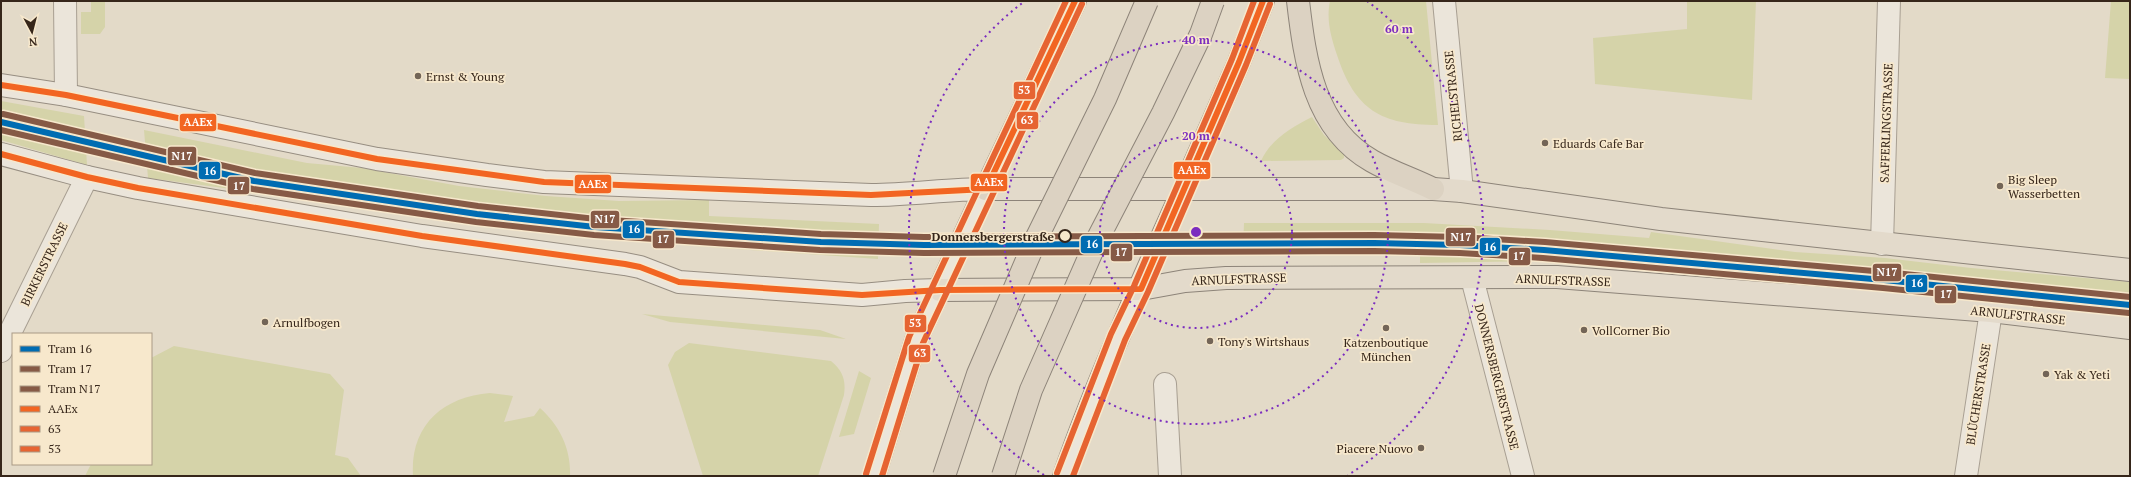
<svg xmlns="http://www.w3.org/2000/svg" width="2131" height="477" viewBox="0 0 2131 477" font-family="'PT Serif',serif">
<rect width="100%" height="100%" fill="#e3dac8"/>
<!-- green -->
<path fill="#d5d3a9" d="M91,1h14v26l-5,7h-19v-22h10z
M1330,1h96l12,124c-57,0 -83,-15 -101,-70 -6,-18 -11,-35 -7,-54z
M1687,1h69l-4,99 -157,-16 -2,-46 94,-9z
M2111,1h19v78l-25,-1z
M1,101l83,15 3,49 -86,-25z
M1312,117l12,18 20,19v4l-3,2 -80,1c10,-22 30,-33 51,-44z
M144,130l163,33 55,5 97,18 87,10 73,5 90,-1v16l170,8 -1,35 -211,-15 -243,-26 -125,-20 -151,-20z
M1244,223h180l126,7 99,8 2,-6 144,20 90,6 86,10 159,14v32l-233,-25 -295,-24 -68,-4 -114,2v-15l-177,1z
M642,314l178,16 26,9 -176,-17z
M689,343l142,18c12,10 15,19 13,34l-26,81h-115l-35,-111 7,-13z
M174,346l156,28 14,16 -9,65 13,3 13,18h-276l6,-12h60v-106z
M859,371l12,7 -17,56 -15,3z
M490,393l23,3 -9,26 30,-6 6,-8c20,18 31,41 30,68h-157c-3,-50 29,-79 77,-83z"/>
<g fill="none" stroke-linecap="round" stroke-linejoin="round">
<!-- minor casing -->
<g stroke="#a89f92" stroke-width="24">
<path id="minor" d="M65,1l1,94
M1444,1l18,190
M1882,244l7,-243
M1472,278l51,198
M1,351l86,-174
M1165,384l5,92
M1966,476l25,-165"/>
</g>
<!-- secondary casing -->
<g stroke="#978e82" stroke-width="24">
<path id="secondary" d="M1,85l65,10 311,64 110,16 57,7 327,13c39,0 77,-6 115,-6l-70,151 -42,136
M1,154l86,23 51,11 284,48 203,28 15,3 39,15 183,13 43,-4 35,-1
M1064,476c34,-97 77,-192 119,-286"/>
</g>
<!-- primary casing -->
<g stroke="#8d8479" stroke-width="24">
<path id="primary" d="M986,189h447l29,2 199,28 469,51
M940,290l201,-1 44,-8 41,-3 331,-1 434,34 139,17"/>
</g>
<!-- trunk casing -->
<g stroke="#8d8479" stroke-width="24">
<path id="trunk" d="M1298,1c7,60 16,127 74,160 19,11 41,18 61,28
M986,189l89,-188
M1183,190l56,-128 24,-61"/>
</g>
<!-- minor -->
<use href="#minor" stroke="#ebe5da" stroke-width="22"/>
<!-- secondary -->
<use href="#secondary" stroke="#ebe5da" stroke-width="22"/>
<!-- primary -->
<use href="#primary" stroke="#e3dacb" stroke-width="22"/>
<!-- trunk -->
<use href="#trunk" stroke="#dcd2c2" stroke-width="22"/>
<!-- trunk-bridge casing -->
<g stroke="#8d8479" stroke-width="24" stroke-linecap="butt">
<path id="trunk-bridge" d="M944,476l34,-102 58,-135 69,-140 42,-98
M1003,476l28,-86 65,-148 67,-129 38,-79 12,-33"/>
</g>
<!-- trunk-bridge -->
<use href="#trunk-bridge" stroke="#dcd2c2" stroke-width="22"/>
<!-- bus-1 casing -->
<g stroke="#f7e8cc" stroke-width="9">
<path id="bus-1" d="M1,85l65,10 311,64 167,23 327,13 115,-6 89,-188
M1,154l86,23 51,11 284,48 203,28 15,3 39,15 183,13 78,-5 201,-1 98,-227 24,-61"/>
</g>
<!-- bus-2 casing -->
<g stroke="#f7e8cc" stroke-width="9">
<path id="bus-2" d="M882,476l41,-133 159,-339
M1073,476l52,-136 23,-48 98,-227 24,-61"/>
</g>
<!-- bus-3 casing -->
<g stroke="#f7e8cc" stroke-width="9">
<path id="bus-3" d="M1057,473l54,-139 23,-48 98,-227 22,-58
M866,474l43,-137 157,-336"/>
</g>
<!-- bus-1 -->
<use href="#bus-1" stroke="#f26522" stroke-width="6"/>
<!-- bus-2 -->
<use href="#bus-2" stroke="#e66432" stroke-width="6"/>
<!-- bus-3 -->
<use href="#bus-3" stroke="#e66432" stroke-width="6"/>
<!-- tram-1 casing -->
<g stroke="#f7e8cc" stroke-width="9">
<path id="tram-1" d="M1,122l253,59 223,33 118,13 226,15 103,3 450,-2 86,2 84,5 340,30 246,25"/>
</g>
<!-- tram-2 casing -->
<g stroke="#f7e8cc" stroke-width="9">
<path id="tram-2" d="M1,130l252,59 223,33 118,13 226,15 104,3 450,-2 86,2 83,5 340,30 246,25"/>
</g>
<!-- tram-3 casing -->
<g stroke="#f7e8cc" stroke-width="9">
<path id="tram-3" d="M3,114l252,59 223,33 118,13 225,15 103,3 450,-2 86,2 85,5 340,30 245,25"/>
</g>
<!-- tram-1 -->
<use href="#tram-1" stroke="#006cb2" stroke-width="6"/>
<!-- tram-2 -->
<use href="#tram-2" stroke="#865a46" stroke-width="6"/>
<!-- tram-3 -->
<use href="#tram-3" stroke="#865a46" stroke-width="6"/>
</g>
<!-- distance rings -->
<g fill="none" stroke="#7b2cbf" stroke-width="2" stroke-dasharray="2 4">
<circle cx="1196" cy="232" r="96"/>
<circle cx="1196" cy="232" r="192"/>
<path d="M1044 475A287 287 0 0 1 1025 1M1367 1A287 287 0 0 1 1348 475"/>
</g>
<!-- markers -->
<g fill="#736557" stroke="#f7e8cc" stroke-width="1.5">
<circle cx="418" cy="76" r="4"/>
<circle cx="1545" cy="143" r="4"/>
<circle cx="2000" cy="186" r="4"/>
<circle cx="265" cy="322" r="4"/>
<circle cx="1386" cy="328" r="4"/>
<circle cx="1584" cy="330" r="4"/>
<circle cx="1210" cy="341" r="4"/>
<circle cx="2046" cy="374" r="4"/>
<circle cx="1421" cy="448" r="4"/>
</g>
<circle fill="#f7e8cc" stroke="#36261a" stroke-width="2" cx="1065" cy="236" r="6"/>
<g text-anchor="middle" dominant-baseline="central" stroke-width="3.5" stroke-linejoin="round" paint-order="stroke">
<!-- poi labels -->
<g font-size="12" fill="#36261a" stroke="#f7e8cc" text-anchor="start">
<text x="426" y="76">Ernst &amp; Young</text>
<text x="1553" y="143">Eduards Cafe Bar</text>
<text x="2008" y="179">Big Sleep<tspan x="2008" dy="14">Wasserbetten</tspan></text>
<text x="273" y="322">Arnulfbogen</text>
<text x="1592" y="330">VollCorner Bio</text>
<text x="1218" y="341">Tony's Wirtshaus</text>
<text x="1386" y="342" text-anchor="middle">Katzenboutique<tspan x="1386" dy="14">München</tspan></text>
<text x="2054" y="374">Yak &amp; Yeti</text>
<text x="1413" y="448" text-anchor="end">Piacere Nuovo</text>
</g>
<!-- street labels -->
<g font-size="12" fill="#36261a" stroke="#f7e8cc">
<text transform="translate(1453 96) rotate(-96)">RICHELSTRASSE</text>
<text transform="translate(1886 123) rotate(-88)">SAFFERLINGSTRASSE</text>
<text transform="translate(44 264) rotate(-64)">BIRKERSTRASSE</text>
<text transform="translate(1239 279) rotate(-2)">ARNULFSTRASSE</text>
<text transform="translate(1563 280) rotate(2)">ARNULFSTRASSE</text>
<text transform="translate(2018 315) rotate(6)">ARNULFSTRASSE</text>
<text transform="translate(1497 377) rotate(76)">DONNERSBERGERSTRASSE</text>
<text transform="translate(1978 394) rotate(-81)">BLÜCHERSTRASSE</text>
</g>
<!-- stop labels -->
<g font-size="12" font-weight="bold" fill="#36261a" stroke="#f7e8cc" text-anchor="end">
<text x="1054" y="236">Donnersbergerstraße</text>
</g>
</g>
<circle cx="1196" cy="232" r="6" fill="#7b2cbf" stroke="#f7e8cc" stroke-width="2"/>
<g font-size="12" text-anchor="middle" font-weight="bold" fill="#7b2cbf" stroke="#f7e8cc" stroke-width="3.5" stroke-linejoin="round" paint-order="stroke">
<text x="1399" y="33">60 m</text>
<text x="1196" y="44">40 m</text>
<text x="1196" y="140">20 m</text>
</g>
<g stroke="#f7e8cc" stroke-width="1.5">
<rect x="1013" y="81" width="23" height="19" rx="4" fill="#e66432"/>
<rect x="1016" y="111" width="23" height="19" rx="4" fill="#e66432"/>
<rect x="179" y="113" width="38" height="19" rx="4" fill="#f26522"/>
<rect x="167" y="146" width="30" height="20" rx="4" fill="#865a46"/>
<rect x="1173" y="161" width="38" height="19" rx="4" fill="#f26522"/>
<rect x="198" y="161" width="23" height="19" rx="4" fill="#006cb2"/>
<rect x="970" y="173" width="38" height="19" rx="4" fill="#f26522"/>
<rect x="574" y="174" width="38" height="20" rx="4" fill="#f26522"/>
<rect x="227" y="176" width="23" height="19" rx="4" fill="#865a46"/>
<rect x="590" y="210" width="30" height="19" rx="4" fill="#865a46"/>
<rect x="622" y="220" width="23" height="19" rx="4" fill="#006cb2"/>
<rect x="1445" y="227" width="31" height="20" rx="4" fill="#865a46"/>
<rect x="652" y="230" width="23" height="19" rx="4" fill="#865a46"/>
<rect x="1080" y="235" width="23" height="19" rx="4" fill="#006cb2"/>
<rect x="1479" y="237" width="22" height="19" rx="4" fill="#006cb2"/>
<rect x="1110" y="243" width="23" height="19" rx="4" fill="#865a46"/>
<rect x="1508" y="247" width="23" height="19" rx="4" fill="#865a46"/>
<rect x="1872" y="263" width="30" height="19" rx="4" fill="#865a46"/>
<rect x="1905" y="274" width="23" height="19" rx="4" fill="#006cb2"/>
<rect x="1934" y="285" width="23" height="19" rx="4" fill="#865a46"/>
<rect x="904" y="314" width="23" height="19" rx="4" fill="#e66432"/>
<rect x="908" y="344" width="23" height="19" rx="4" fill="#e66432"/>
</g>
<g font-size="11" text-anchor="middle" font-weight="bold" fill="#fff">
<text x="1024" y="94">53</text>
<text x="1027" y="124">63</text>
<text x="198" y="126">AAEx</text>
<text x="182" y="160">N17</text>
<text x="1192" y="174">AAEx</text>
<text x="210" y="175">16</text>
<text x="989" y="186">AAEx</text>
<text x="593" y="188">AAEx</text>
<text x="239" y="190">17</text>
<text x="605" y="223">N17</text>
<text x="634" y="233">16</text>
<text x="1461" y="241">N17</text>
<text x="663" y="243">17</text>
<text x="1092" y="248">16</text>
<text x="1490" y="251">16</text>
<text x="1121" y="256">17</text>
<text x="1519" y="260">17</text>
<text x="1887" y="276">N17</text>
<text x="1917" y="287">16</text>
<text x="1946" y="298">17</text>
<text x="915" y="327">53</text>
<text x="920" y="357">63</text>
</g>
<!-- border -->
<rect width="2131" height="477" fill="none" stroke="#36261a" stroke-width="4"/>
<!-- legend -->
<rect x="12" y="333" width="140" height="132" fill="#f7e8cc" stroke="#aa9a85"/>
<rect x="20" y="346" width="20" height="6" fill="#006cb2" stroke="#aa9a85"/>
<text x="48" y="353" font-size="12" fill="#36261a">Tram 16</text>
<rect x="20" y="366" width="20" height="6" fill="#865a46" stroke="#aa9a85"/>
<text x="48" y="373" font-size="12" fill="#36261a">Tram 17</text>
<rect x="20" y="386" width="20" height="6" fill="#865a46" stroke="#aa9a85"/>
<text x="48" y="393" font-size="12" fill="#36261a">Tram N17</text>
<rect x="20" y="406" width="20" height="6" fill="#f26522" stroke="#aa9a85"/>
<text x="48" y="413" font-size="12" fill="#36261a">AAEx</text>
<rect x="20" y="426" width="20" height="6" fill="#e66432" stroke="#aa9a85"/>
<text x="48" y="433" font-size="12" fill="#36261a">63</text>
<rect x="20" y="446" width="20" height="6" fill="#e66432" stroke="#aa9a85"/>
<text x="48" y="453" font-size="12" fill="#36261a">53</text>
<!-- north arrow -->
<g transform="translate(32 32) rotate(173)" stroke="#f7e8cc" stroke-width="3" paint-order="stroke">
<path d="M0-3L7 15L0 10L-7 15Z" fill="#36261a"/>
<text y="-6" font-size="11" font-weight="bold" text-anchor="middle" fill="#36261a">N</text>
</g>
</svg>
